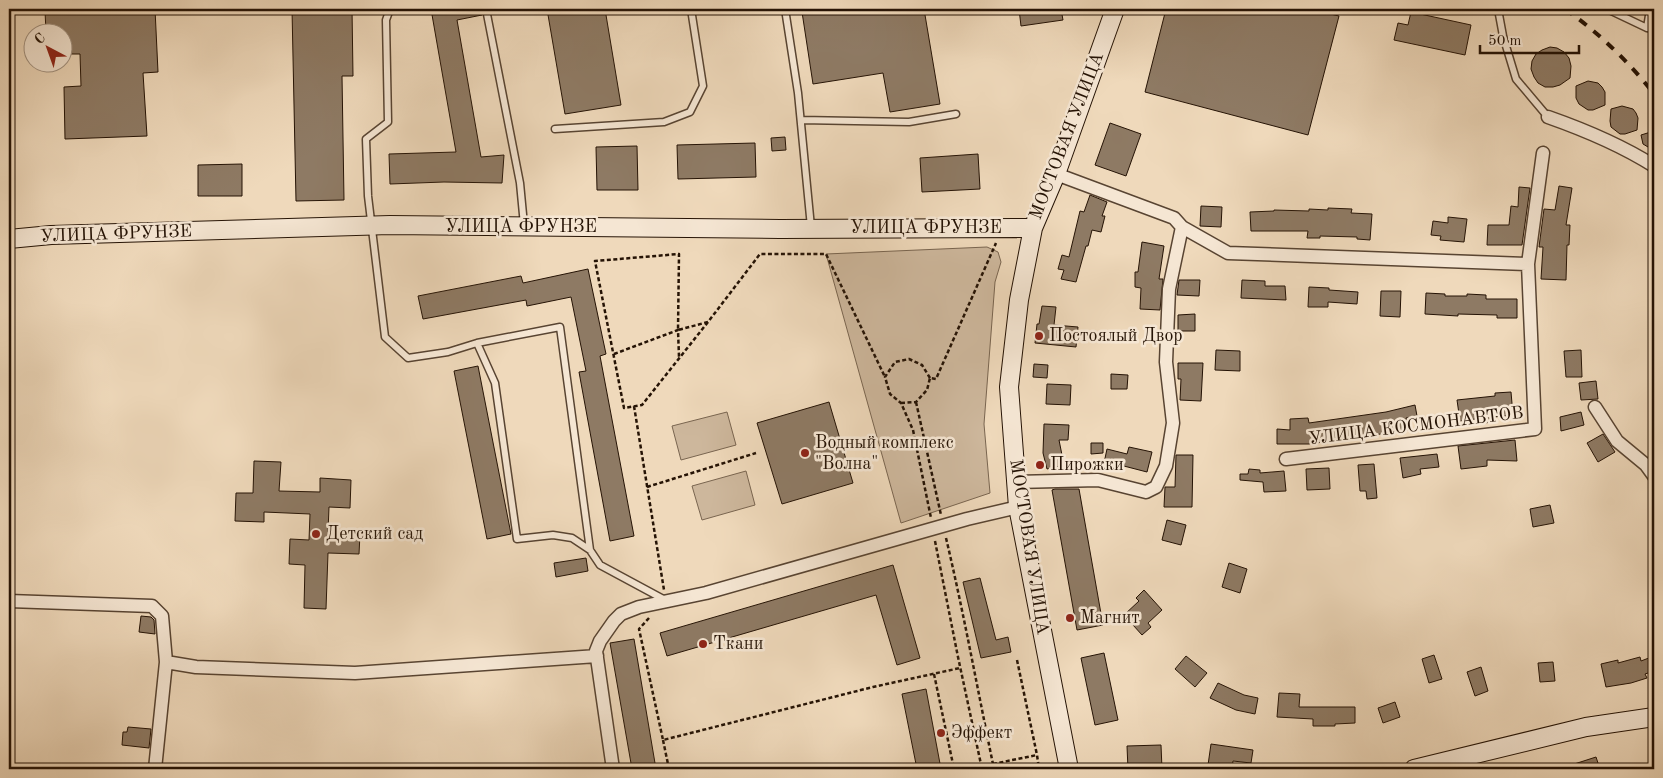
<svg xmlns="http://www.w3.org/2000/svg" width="1663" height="778" viewBox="0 0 1663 778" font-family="'Old Standard TT',serif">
<rect width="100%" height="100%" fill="#efd9bb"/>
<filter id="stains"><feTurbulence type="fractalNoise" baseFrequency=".004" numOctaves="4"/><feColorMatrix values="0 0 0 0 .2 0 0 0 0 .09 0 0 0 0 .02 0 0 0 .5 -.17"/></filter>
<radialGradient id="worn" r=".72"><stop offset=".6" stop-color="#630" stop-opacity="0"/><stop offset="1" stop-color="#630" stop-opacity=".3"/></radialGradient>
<!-- green -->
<path fill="#cdb79c" stroke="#796550" d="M987,247l11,5 3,10 -6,20 -11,142 6,69 -89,30 -75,-269z
M727,412l9,33 -55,15 -9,-34z
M746,471l9,34 -53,15 -10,-34z"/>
<!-- building -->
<path fill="#8e7a64" stroke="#251305" d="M80,9h75l3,63 -15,1 4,63 -82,3 -1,-52 17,-1 -1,-32h-18v-22h-16l-1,-21z
M292,9h60l1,67h-11l2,124 -48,1z
M431,9h50l1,6 -25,5 24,137 23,-2 -2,28 -58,-1 -54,2 -1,-30 67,-2z
M547,9h58l16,96 -56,9z
M824,9h100l16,95 -50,8 -7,-39 -70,11 -11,-72z
M1019,9h42l2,11 -42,6z
M1166,9h144l29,7 -31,119 -163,-43z
M1411,12l60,13 -6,30 -71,-15 4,-17 10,2z
M1550,47l7,1 7,4 5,6 2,8 -1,12 -10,7 -7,2h-8l-7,-4 -4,-6 -3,-8 1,-8 4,-7 6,-4z
M1588,81l10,2 4,4 3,5v13l-12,5h-5l-9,-6 -3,-6v-12z
M1622,106l11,3 3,4 2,5 -1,12 -12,4h-5l-9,-7 -1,-6 1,-12z
M1110,123l31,11 -15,42 -31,-11z
M1654,131v16h-6l-5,-3 -2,-9z
M785,137l1,13 -14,1 -1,-13z
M755,143l1,34 -78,2 -1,-34z
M637,146l1,44h-41l-1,-43z
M978,154l2,35 -58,3 -2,-34z
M242,164v32h-44v-31z
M1559,186l13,2 -6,37h4l-1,20h-2l-1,35 -25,-1 2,-32h-4l5,-38 11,1z
M1519,187l11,1 -8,57h-35l1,-20h21l2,-19 7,1z
M1090,195l17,7 -5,14h3l-4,16 -9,-2 -4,16h-2l-10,36 -15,-3 3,-9 -6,-1 4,-14 7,2 11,-46 4,1z
M1201,206l21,1 -1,20 -21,-1z
M1328,208l24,1 -1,4 21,1 -2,26 -13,-1v-2l-37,-1v2h-13l1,-7h-57l-1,-19 24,-1v-1l35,1v-2l19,1z
M1448,217l19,2 -3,23 -24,-2 1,-4 -10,-1 2,-14 15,2z
M1142,242l22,4 -5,33h4l-3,31 -20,-1 1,-21 -6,-1v-15h3z
M588,269l18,85 -6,2 34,180 -24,5 -31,-169 7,-1 -15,-74 -44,9 -1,-6 -103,19 -5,-23 103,-20 2,7z
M1179,280h21l-1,16 -22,-1z
M1242,280l23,1v5h20l1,14 -45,-2z
M1309,287l20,1v2l29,2 -1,12 -29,-2v5h-20z
M1381,291h20l-1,26 -20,-1z
M1426,293l19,1v2h22v-2l19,1v4h31v19h-20v-3l-39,-1v2l-33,-2z
M1042,306l14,1 -2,18 24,2 -2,20 -41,-4 2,-19h2z
M1195,314v17h-17v-16z
M1216,350l24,1v20l-25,-1z
M1581,350l1,27h-16l-2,-26z
M1178,363h25l-2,38 -21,-1 1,-21h-3z
M1034,364l14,1 -1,13 -14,-1z
M478,366l33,168 -24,5 -33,-168z
M1111,374l17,1 -1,14h-16z
M1596,381l2,18 -17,1 -2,-17z
M1047,384l24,1 -1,20 -24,-1z
M1511,392l2,23 -19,2v5l-11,1v-5l-23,3 -3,-21 38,-4v-3z
M829,402l24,81 -71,21 -25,-81z
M1415,405l2,11 -11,2 3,12 -100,14h-32v-15l13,1v-11l18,-1 1,5 77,-11z
M1581,412l3,13 -23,6 -1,-14z
M1044,424l25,1 -1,15h-9l5,25 -17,4 -4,-16z
M1603,434l12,18 -17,10 -11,-19z
M1515,440l2,21 -30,-1v6l-26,3 -3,-23z
M1091,443h12v10l-12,1z
M1129,447l23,5 -5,20 -27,-7 -1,1 -15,-3 3,-14 20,5z
M1437,454l2,13 -19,2 1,5 -18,4 -3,-20z
M1176,455h17l-1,52h-28l1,-20h10z
M254,461l27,1 -2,29 41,1v-14l31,2 -1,28 -21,-1 -1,25 32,2 -1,20 -31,-1 -2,56 -22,-1 1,-43 -16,-1 1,-25 19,1 1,-26 -46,-2v10l-29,-1 1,-28h17z
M1374,464l3,34 -10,1 -1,-8h-6l-2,-26z
M1329,468l1,21 -23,1 -1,-21z
M1249,469l11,1v3l24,-2 2,20 -22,1 -1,-10 -23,-2v-6h8z
M1055,489h24l24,136 -26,5 -25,-140z
M1550,505l4,18 -21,4 -3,-18z
M1167,520l19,5 -5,20 -19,-5z
M586,558l2,13 -32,6 -2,-14z
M1229,563l18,6 -7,24 -18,-6z
M893,565l27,93 -23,7 -21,-70 -209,61 -7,-23z
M980,578l16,62 12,-3 3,15 -30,6 -18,-76z
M1144,590l18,20 -14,13 3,4 -9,8 -18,-20 15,-14 -3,-3z
M141,616l10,1 3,3 1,14 -16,-2z
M634,639l22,130h-24l-22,-126z
M1104,653l14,67 -23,5 -14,-67z
M1434,655l8,24 -13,4 -7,-24z
M1186,656l21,17 -12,14 -20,-18z
M1654,656v15l-9,3 2,4 -16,5 -25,4 -5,-23 17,-4v3l22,-6 1,4z
M1553,662l2,19 -15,1 -2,-19z
M1481,667l7,24 -13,5 -8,-24z
M1218,683l26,12 14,3 -3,16 -19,-4 -26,-12z
M926,689l15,80h-24l-15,-75z
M1279,693l21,1 -1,13h56v16l-20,1v2h-22v-7l-36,-2z
M1395,702l5,15 -17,6 -5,-15z
M128,727l23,2 -2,19 -27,-3 1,-13h4z
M1211,744l42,6 -2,13 -18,-2 -1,8 -24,-4z
M1161,745l1,24h-34l-1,-23z
M1596,757l4,12h-35v-2z"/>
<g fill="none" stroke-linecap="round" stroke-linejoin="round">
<!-- lane casing -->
<g stroke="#584432" stroke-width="9">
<path id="lane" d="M390,9l-4,11 2,102 -22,17 2,57 17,141 23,21 40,-6 29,-9 18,40 22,156 36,-4 19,3 18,12 10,15 65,35
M486,9l34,174 4,42
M785,9l13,84 13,134
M1498,9l5,27 13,43 32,38
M1607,9l40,19 7,1
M1647,28l3,-19
M801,120l108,2 47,-8
M555,129l109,-7 26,-10 13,-26 -12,-77
M477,343l83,-16 30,223"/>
</g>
<!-- street casing -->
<g stroke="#584432" stroke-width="15">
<path id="street" d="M1548,117c37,13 73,28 106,49
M1056,174l118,44 8,9 46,26 300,11
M1595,407l22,34 29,24 8,11
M1286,459l249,-30 -7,-165 15,-111
M1016,482l82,-2 48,12 10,-5 10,-21 7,-43 -7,-61 3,-73 13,-62
M9,601l143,5 10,10 4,46 -11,107
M166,662l30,5 159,6 242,-17
M613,769l-17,-118 4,-10 14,-20 7,-7 18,-7 67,-14 261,-74 51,-12"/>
</g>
<!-- secondary casing -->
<g stroke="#251305" stroke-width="20">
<path id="secondary" d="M9,239l42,-4 339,-10 390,4 253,-1
M1069,769l-51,-262 -9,-120 10,-87 14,-72 23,-54 59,-165
M1414,769l172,-42 68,-10"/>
</g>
<!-- path -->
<path stroke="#251305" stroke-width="2.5" stroke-dasharray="4 2.5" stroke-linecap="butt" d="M708,322l-66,83 -18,3 -29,-147 84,-7 -1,76 30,-8 52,-68h66l59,123
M614,354l64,-24 1,27
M930,378l-8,-13 -13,-6 -14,3 -10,15 5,17 11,9 12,27 18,88
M916,402l25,113
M901,403l15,-1 11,-12 3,-12 6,1 60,-136
M634,406l30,184
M647,487l109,-34
M946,538c18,76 32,154 48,231
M935,541l23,116 24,112
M649,618l-10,11 24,111 210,-53 87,-19
M1017,660l20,95
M934,674l20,95
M663,740l6,29
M993,764l44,-9 2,14"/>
<!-- lane -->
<use href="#lane" stroke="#f5e6d3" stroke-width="6"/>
<!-- street -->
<use href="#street" stroke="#f5e6d3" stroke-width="12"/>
<!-- secondary -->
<use href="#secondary" stroke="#f5e6d3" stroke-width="18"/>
<!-- rail -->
<path stroke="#251305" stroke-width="4" stroke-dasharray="9 9" stroke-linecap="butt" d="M1565,9c33,23 64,53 89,85"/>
</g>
<!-- markers -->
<g fill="#8f2418" stroke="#f5e6d3" stroke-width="2">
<circle cx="1039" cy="336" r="5"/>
<circle cx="805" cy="453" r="5"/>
<circle cx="1040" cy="465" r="5"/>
<circle cx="316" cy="534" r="5"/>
<circle cx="1070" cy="618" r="5"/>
<circle cx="703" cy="644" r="5"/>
<circle cx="941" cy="733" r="5"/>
</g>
<g text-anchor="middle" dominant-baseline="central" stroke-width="5" stroke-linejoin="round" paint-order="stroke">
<!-- street labels -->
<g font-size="18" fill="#251305" stroke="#f5e6d3">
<text transform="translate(1067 136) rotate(-69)">МОСТОВАЯ УЛИЦА</text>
<text x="521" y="227">УЛИЦА ФРУНЗЕ</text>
<text x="926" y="228">УЛИЦА ФРУНЗЕ</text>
<text transform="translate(116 234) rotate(-2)">УЛИЦА ФРУНЗЕ</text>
<text transform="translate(1416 426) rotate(-7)">УЛИЦА КОСМОНАВТОВ</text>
<text transform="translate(1029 547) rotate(81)">МОСТОВАЯ УЛИЦА</text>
</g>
<!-- poi labels -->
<g font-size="18" fill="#251305" stroke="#f5e6d3" text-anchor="start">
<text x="1049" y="336">Постоялый Двор</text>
<text x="815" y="443">Водный комплекс<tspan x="815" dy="21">"Волна"</tspan></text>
<text x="1050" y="465">Пирожки</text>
<text x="326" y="534">Детский сад</text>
<text x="1080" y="618">Магнит</text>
<text x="713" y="644">Ткани</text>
<text x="951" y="733">Эффект</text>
</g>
</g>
<!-- margin -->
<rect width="1663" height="778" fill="none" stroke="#efd9bb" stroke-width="30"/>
<rect x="10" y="10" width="1643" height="758" fill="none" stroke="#251305" stroke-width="2.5"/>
<rect x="15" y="15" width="1633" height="748" fill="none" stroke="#251305"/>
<!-- north arrow -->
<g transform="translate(48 48) rotate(319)"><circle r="24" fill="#f5e6d3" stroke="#a29281"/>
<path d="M0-4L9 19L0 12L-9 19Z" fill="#8f2418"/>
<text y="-8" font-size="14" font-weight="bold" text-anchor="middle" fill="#251305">С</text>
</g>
<!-- scale -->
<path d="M1480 45v8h99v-8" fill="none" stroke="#251305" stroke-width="2.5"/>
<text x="1488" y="45" font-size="15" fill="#251305" stroke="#f5e6d3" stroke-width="4" paint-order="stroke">50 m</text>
<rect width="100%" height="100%" filter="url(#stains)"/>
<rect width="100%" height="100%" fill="url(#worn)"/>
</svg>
